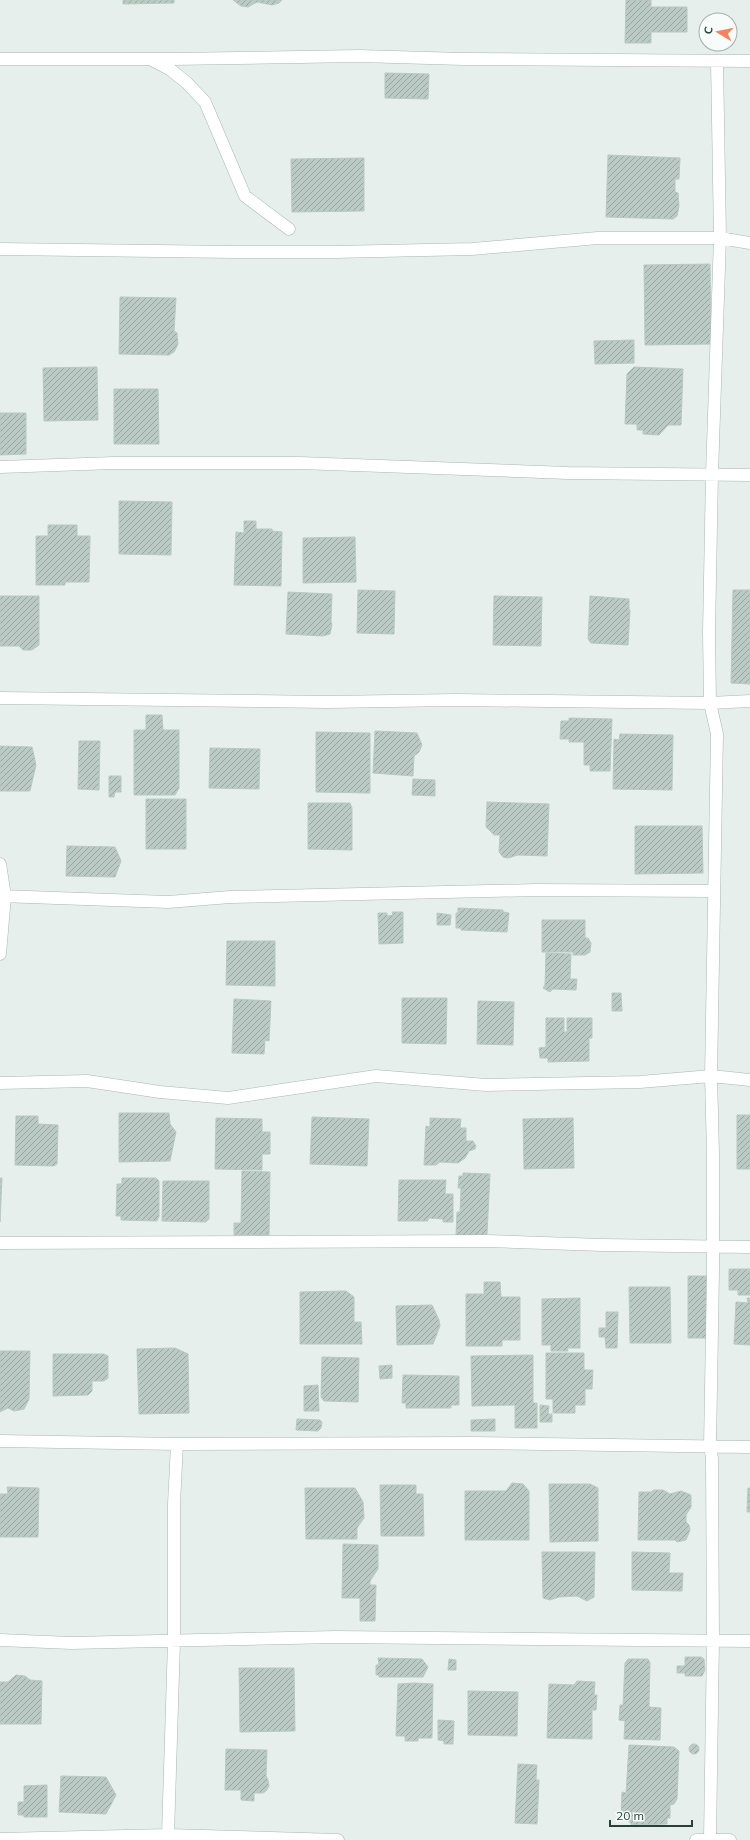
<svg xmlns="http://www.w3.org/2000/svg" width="750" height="1840" viewBox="0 0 750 1840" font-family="Mulish,sans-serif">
<defs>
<pattern id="building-hatch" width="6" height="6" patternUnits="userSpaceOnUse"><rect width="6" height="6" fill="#bbcac4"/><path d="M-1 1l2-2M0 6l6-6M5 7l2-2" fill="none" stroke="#98a6a0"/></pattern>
</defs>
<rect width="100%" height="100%" fill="#e6efeb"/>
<!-- building -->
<path fill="url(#building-hatch)" stroke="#b8c9c2" d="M123,0h51v3l-51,1z
M233,0h49l-3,3 -7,2 -15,-3 -9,5 -7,-1z
M626,0h25v7h36v25h-36v11h-26z
M385,73l44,1 -1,25 -43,-1z
M608,155l72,3 -1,21h-4v13l3,1 1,13 -2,10 -4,3 -67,-2z
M364,158v53l-72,1 -1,-53z
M710,264l1,80 -66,1 -1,-80z
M120,297l56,1 -2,33 3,2 1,11 -4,8 -5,3 -50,-1z
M634,340v23l-39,1 -1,-23z
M97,367l1,53 -54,1 -1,-53z
M634,367l49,2 -2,56h-13l-9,10 -16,-1v-4h-6v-6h-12l2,-50z
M114,389h44l1,55h-45z
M0,413h26v41l-26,1z
M119,501l53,1 -1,53 -52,-1z
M244,521h12v8h16v2l10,1 -1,54 -47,-1 2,-53 8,1z
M48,525h29v11h13l-1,46h-24v3h-29v-49h12z
M355,537l1,45 -53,1v-45z
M358,590l37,1 -1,43 -37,-1z
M733,590h17v94l-19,-1z
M288,592l44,2 -1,27 1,4 -2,9 -7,2 -37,-2z
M0,596h39v49l-7,5h-9l-4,-4h-19z
M494,596l48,1 -1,49 -48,-1z
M590,596l39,3v11h1l-2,35 -37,-2 -3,-4z
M146,715h16l1,15h16v58l-4,7h-41v-65h12z
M569,718l43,1 -2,52h-20v-6h-6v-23h-15v-3h-9l1,-18h8z
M375,731l42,2 5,12 -3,7 -5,4 -1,20 -40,-3z
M316,732l54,1v60l-54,-1z
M620,734l53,1 -1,55 -59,-1 1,-50 5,1z
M79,741h21l-1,49 -21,-1z
M0,746l32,1 4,18 -6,26h-30z
M210,748l50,1 -1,40 -50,-1z
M109,776h12v16h-6l-1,5h-5z
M413,779l22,1v16l-23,-1z
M146,799h40v50h-40z
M487,802l62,2 -2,52 -29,-1 -10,3 -5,-1 -4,-5 1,-17h-6l-8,-8z
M308,803h42l2,5v42l-44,-1z
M635,826h67l1,47 -68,1z
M67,846l48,1 6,14 -6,16 -49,-1z
M458,908l45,2v2l6,1 -2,19 -46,-2v-2h-5v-15h2z
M392,912h11v31l-24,1 -1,-31h9v3l6,-1z
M437,913l14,2 -1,10h-13z
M542,920h43v18h3l3,5 -1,9 -5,3h-12v-3h-31z
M227,941h48v45l-49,-1z
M546,953l25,1 -1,25h7l-1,11 -23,-1 -3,3 -7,-4 2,-3z
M612,993h9l1,18h-10z
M402,998h45l-1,46 -44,-1z
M234,999l37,2 -2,40 -4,-1 -1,14 -32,-1z
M478,1001l36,1 -1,43 -36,-1z
M546,1018h18v14h3v-14h25v20h-3v23l-41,1v-4h-8l-1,-10 7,-1z
M119,1113h50l1,11 6,8 -6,29 -51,1z
M737,1115h13v54h-13z
M16,1116h22v8l20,1 -1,39 -3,2 -39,-1z
M312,1117l57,2 -2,47 -57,-2z
M216,1118l46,1v13h8v22h-8v16l-47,-1z
M430,1118l31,1 -1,9h6v13h7l3,5 -1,3 -6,2 -4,7 -7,5 -18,-1 -4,3h-12l2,-39 4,1z
M573,1118l1,50 -50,1 -1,-50z
M242,1171l28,1 -1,63h-35v-12h7z
M463,1173l27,1 -3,60 -14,3 -17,-1 1,-24h3l1,-24h-3l1,-12h4z
M0,1178h2l-2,44z
M122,1178h34l3,3v35l-2,5 -36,-1v-4h-5l1,-32h5z
M399,1180h47l-1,14h8v28h-10v-3l-15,-1v3h-30z
M163,1181h46v38l-3,3 -44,-1z
M729,1269h21v26h-12v-5h-9z
M688,1276h19v62h-19z
M484,1282h16l1,15h19v43h-18v6h-36v-52h18z
M629,1287h41l1,56h-41z
M346,1291l8,6v25h7l1,22h-62v-52z
M580,1298v50h-13l1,3h-17v-6h-9v-46z
M747,1298h3v47l-16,-1 2,-42 12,1z
M432,1305l7,15 1,6 -7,18 -36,1 -1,-39z
M606,1312h12l-1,36h-11l-1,-11h-6v-9h7z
M175,1348l13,6 1,59 -50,1 -2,-65z
M0,1351h30l-1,48 -5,10 -10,2 -6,-3 -8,4z
M546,1353h38v17h9l-1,19h-7v16h-10v8h-22v-14h-7z
M53,1354h51l4,2v22l-4,3h-12v10l-4,4 -35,1z
M533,1355v48h4v25h-22v-23l-43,1 -1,-50z
M322,1357l37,1 -1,44 -34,-1 -3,-4z
M392,1365v13l-12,1 -1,-13z
M403,1375l56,1v29h-8v3h-45v-5h-4z
M318,1385l1,26h-15v-25z
M540,1405l9,1 -1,8h4v8h-12z
M297,1419l23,1 2,2 -1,6 -3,3 -22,-1z
M495,1419v12h-24v-11z
M512,1483l11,1 6,7v49h-64v-49h41z
M549,1484h41l8,4v53l-48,1z
M380,1485h36v9h7l1,42h-43z
M7,1487l32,1 -1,49h-38v-43h8z
M305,1488h50l8,14 1,16 -7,10v11h-51z
M748,1488h2v24h-3z
M654,1490h9l7,4 11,-3 10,4v12l-5,8v7l3,3 1,5 -4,10 -9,2 -2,-2h-37l1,-48h12z
M343,1544l35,1v24l-8,12v4h6l-1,36h-15v-23h-18z
M542,1552h53l-1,45 -7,4 -10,-5 -18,1 -9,3 -7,-2z
M632,1552l38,1 -1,20h14l-1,18 -50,-1z
M685,1657h16l3,2 1,11 -3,6h-17v-3h-8v-7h8z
M378,1658l44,1 6,8 -5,10h-44v-2h-3v-10h3z
M449,1659l7,1v10h-8z
M628,1659h20l2,4 -1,44 12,1 -1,32 -36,-1 1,-18 -6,-1 1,-15h3l2,-42z
M239,1668h55l1,63 -55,1z
M16,1675l9,1 5,4 12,1 -1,43h-41v-42h8z
M577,1681l18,1 -1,13h3l-1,15h-4v29l-45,-1 2,-54 25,1z
M415,1683l18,1 -1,54h-14v3h-13v-5h-9l2,-52z
M468,1691l50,1 -1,44 -49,-1z
M438,1720l16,1 -1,23h-9v-3l-6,-1z
M689 1749a5 5 0 1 1 10 0a5 5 0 1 1-10 0Z
M629,1745l45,2 5,4 -2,48 -3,5 -4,1v13h-3v6l-35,1 -4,-5v-4h-7l1,-24 4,1z
M226,1749l41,1 -1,26 2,4 1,6 -3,5 -3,2h-9v8l-13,-1v-10h-16z
M518,1764l19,1 -1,15h3l-2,44 -22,-1z
M61,1776l45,1 10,18 -10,19 -47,-2z
M47,1785v32h-23v-2h-6v-13h6v-16z"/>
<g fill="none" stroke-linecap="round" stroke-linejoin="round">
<!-- minor casing -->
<g stroke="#a8b8b2" stroke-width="13">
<path id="minor" d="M0,59h171l188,-3 104,3 287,2
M152,60l19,10 16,13 18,19 40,94 44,33
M0,249l235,3h100l137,-3 126,-11h122l30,5
M0,467l114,-4h186l268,10 182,2
M0,698l328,4 128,-2 254,3 40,-2
M0,864l5,32 -5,58
M0,896l168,6 62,-5 306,-7 178,1
M0,1083l87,-2 73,11 68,6 148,-22 110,9 154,-3 71,-6 39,4
M0,1243l487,-2 115,4 148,2
M0,1441l177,3 297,-1 276,4
M0,1640l71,3 265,-6 414,4
M168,1835l6,-194v-137l3,-60
M0,1839l168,-4 170,5
M696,1840h34
M710,1840l3,-200 -1,-182 -2,-12 3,-174v-119l-2,-77 6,-342 -7,-31 -1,-71 3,-158 8,-236 -3,-177"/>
</g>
<!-- minor -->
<use href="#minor" stroke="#fff" stroke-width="12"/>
</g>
<!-- north arrow -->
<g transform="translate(718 32) rotate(280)"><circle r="19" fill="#f7fbf9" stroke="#a3b1ad"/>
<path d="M0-3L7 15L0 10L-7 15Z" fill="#f4845f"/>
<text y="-6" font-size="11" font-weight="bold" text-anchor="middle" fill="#24423a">С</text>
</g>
<!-- scale -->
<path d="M610 1820v6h82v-6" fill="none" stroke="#24423a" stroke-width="2"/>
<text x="616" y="1820" font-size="12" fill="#24423a" stroke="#f7fbf9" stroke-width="3" paint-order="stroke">20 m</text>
</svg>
